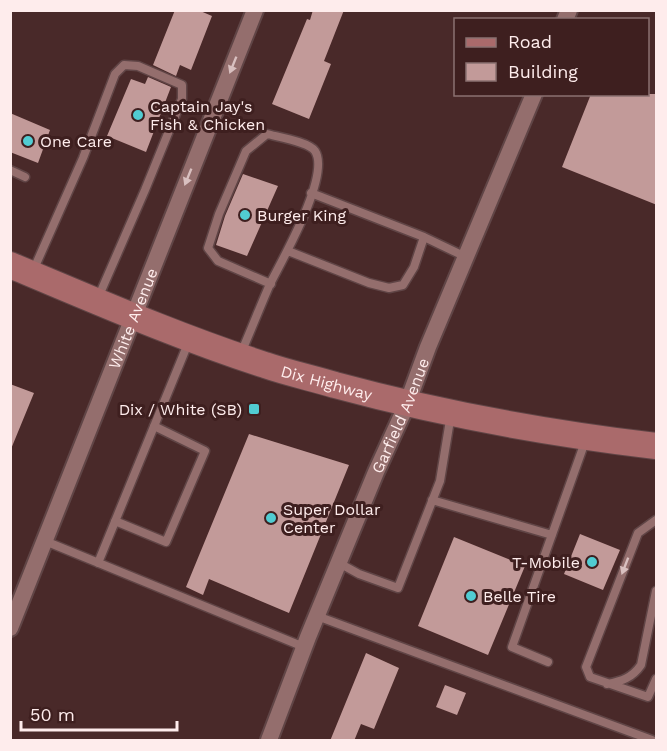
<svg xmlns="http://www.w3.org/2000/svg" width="667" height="751" viewBox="0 0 667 751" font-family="'Work Sans',sans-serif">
<rect width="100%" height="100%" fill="#492929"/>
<!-- building -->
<path fill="#c29a99" d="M175,10h23l14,6 -21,54 -11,-5 -4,11 -23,-11z
M313,10h31l-20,51 7,3 -22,55 -37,-15 35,-85 3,1z
M148,77l23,10 -25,65 -39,-16 24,-57 14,5z
M591,94h66v111l-95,-38z
M10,113l40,17 -12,33 -28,-11z
M243,174l35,12 -31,70 -31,-11 9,-29z
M10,384l24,9 -23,56h-1z
M249,434l100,31 -60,148 -80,-34 -6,16 -17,-8z
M580,534l40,16 -17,40 -39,-16z
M454,537l71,29 -37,89 -70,-29z
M366,653l33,15 -16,39 -9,22 -13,-5 -7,17h-24z
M445,685l21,8 -9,22 -21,-8z"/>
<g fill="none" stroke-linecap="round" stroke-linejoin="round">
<!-- lane casing -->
<g stroke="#604546" stroke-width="11">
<path id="lane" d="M10,170l15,7
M311,193l113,44
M288,251l81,32 20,5 14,-3 11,-18 10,-30 42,20
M33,271l50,-113 32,-84 9,-9 14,1 44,19v14l-37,91 -47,108
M241,353c10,-23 19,-46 29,-69 12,-24 61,-109 45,-133 -6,-9 -37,-14 -48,-17l-21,17 -27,63 -11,34 10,13 53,23
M432,500l120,35
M656,520l-18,13 -52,134 4,10 58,20 8,-18
M115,521l51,21 39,-91 -51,-25
M45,541l259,106
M98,563l91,-222
M339,563l20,11 39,14 42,-107 11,-67
M317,616l335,124
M548,662l-36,-15 74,-208
M607,684c15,-3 25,-6 34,-19l15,-74"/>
</g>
<!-- street casing -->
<g stroke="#604546" stroke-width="20">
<g id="street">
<path d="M565,20l4,-10"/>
<path id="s1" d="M10,628l245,-618"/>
<path id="s2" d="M269,740l39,-103 68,-165 31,-68 21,-57 106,-253"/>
</g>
</g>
<!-- primary casing -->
<g stroke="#604546" stroke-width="28">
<g id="primary">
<path id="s3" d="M10,265c84,35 168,72 255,100 23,8 47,13 70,20 107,29 211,48 321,61"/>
</g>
</g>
<!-- lane -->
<use href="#lane" stroke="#946e6d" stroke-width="8"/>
<!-- street -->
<use href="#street" stroke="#946e6d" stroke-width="16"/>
<!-- primary -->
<use href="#primary" stroke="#aa6a6b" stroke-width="26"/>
</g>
<!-- one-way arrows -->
<defs><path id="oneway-solid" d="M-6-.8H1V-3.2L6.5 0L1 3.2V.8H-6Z" transform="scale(1.5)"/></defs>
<g fill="#d9c0c0">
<use href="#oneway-solid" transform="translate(233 65) rotate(112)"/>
<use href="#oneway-solid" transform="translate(188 177) rotate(112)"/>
<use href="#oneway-solid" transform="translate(625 566) rotate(111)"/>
</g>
<!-- markers -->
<g fill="#51ccd2" stroke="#3e1f1f" stroke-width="2">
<circle cx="138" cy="115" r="6"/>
<circle cx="28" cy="141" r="6"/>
<circle cx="245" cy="215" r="6"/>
<rect x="248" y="403" width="12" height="12" rx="3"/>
<circle cx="271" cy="518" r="6"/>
<circle cx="592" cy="562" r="6"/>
<circle cx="471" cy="596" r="6"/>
</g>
<g text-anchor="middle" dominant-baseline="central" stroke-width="6" stroke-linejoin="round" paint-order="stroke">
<!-- poi labels -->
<g font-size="16" fill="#feecec" stroke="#3e1f1f" text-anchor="start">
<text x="150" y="106">Captain Jay's<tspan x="150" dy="18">Fish &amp; Chicken</tspan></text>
<text x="40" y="141">One Care</text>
<text x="257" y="215">Burger King</text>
<text x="242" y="409" text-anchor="end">Dix / White (SB)</text>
<text x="283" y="509">Super Dollar<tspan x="283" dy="18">Center</tspan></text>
<text x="580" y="562" text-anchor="end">T-Mobile</text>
<text x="483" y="596">Belle Tire</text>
</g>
<!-- street labels -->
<g font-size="16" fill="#feecec" stroke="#3e1f1f">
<text stroke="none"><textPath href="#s1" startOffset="333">White Avenue</textPath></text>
<text stroke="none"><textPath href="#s3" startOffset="338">Dix Highway</textPath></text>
<text stroke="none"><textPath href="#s2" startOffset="350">Garfield Avenue</textPath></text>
</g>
</g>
<!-- border -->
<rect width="667" height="751" fill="none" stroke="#feecec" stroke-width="24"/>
<!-- legend -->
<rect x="454" y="18" width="195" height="78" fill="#3e1f1f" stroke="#8b7171" stroke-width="1.5"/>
<rect x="466" y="38" width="30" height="9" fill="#aa6a6b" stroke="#8b7171" stroke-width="1.5"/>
<text x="508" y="48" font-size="18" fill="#feecec">Road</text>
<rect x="466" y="63" width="30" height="18" fill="#c29a99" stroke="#8b7171" stroke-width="1.5"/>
<text x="508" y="78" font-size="18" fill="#feecec">Building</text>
<!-- scale -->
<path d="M21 721v9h156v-9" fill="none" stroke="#feecec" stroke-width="3"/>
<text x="30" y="721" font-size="18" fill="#feecec" stroke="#3e1f1f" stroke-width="4.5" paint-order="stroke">50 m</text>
</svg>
